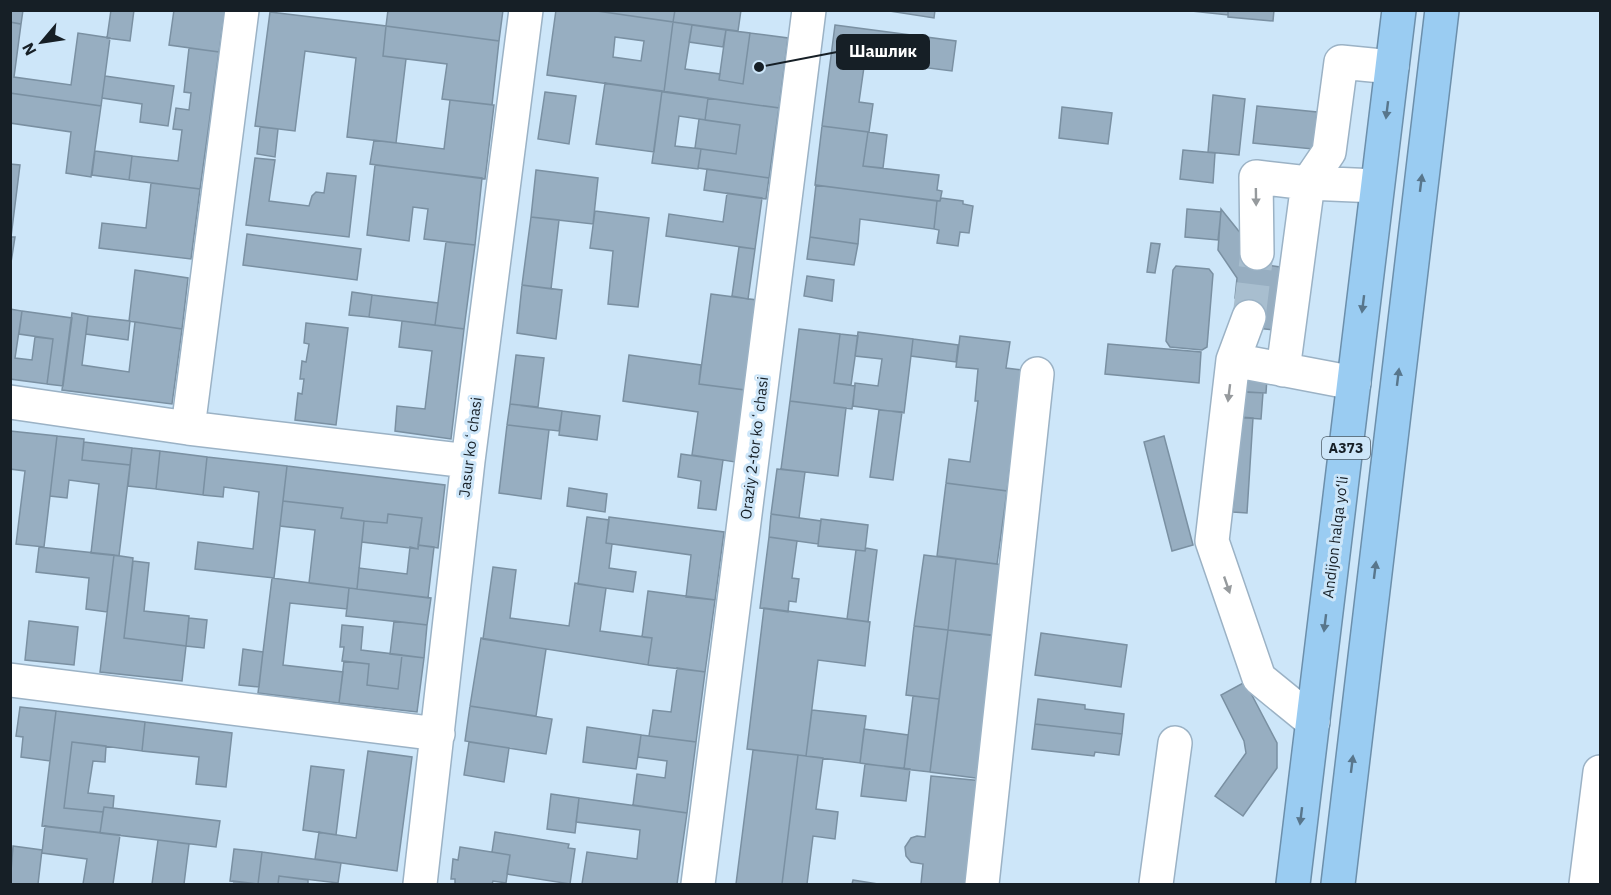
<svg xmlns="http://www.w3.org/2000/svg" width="1611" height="895" viewBox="0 0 1611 895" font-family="'IBM Plex Sans',sans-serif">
<rect width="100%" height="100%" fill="#cde6f9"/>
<!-- building -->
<path fill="#97aec1" stroke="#7a90a2" stroke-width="1.5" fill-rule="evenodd" d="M10,10h13l-2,14 -11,-2z
M111,10h23l-4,31 -23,-3z
M174,10h51l-6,42 -50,-7z
M388,10h115l-4,31 -113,-15z
M556,10h34l83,12 -9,70 -117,-17zM615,37l29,4 -3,20 -28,-4z
M590,10h85l-2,12z
M675,10h66l-3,21 -65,-9z
M883,10h52l-1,8z
M1182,10h46v5z
M1228,10h46l-1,11 -45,-4z
M270,12l116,14 -3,30 23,3 -10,84 -49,-6 9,-79 -51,-7 -10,80 -40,-5z
M10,22l11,2 -7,53 57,8 7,-52 32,5 -9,68 -91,-13z
M673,22l19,3 -7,44 35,5 -1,6 24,4 7,-51 38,5 -9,70 -115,-16z
M692,25l34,5 -3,17 -34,-5z
M835,25l121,16 -4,30 -87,-11 -6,42 14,2 -4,28 -47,-6z
M386,26l113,15 -7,64 -50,-6 5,-35 -64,-8z
M726,30l24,3 -7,51 -24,-4z
M189,48l30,4 -19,137 -71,-9 3,-24 46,5 4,-31 -9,-1 3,-21 13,2 2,-17 -7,-1z
M105,76l69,10 -6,40 -28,-4 2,-18 -40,-6z
M605,83l57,8 -8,61 -58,-8z
M662,91l46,7 -3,22 -26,-4 -4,30 26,3 -3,20 -46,-6z
M545,92l31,4 -7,48 -31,-5z
M10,93l91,13 -10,71 -25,-4 5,-41 -61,-9z
M1213,95l32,4 -6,56 -31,-3z
M708,98l71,10 -10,70 -71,-10 3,-19 35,5 4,-29 -35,-5z
M450,100l44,5 -9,74 -115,-15 4,-24 70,9z
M1257,106l60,6 -4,37 -60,-6z
M1062,107l50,6 -4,31 -49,-6z
M699,119l41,6 -4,29 -41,-6z
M822,126l46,6 -5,34 76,9 -2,15 5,1 -2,10 -125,-16z
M260,127l18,2 -3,28 -18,-3z
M868,132l19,3 -4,33 -20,-2z
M1183,150l32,3 -2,30 -33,-4z
M95,151l37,5 -3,24 -37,-5z
M255,158l20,2 -6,41 40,5 3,-10 4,-4 8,1 3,-20 29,3 -7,61 -103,-12z
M10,164l10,1 -9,72h-1z
M375,165l107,13 -7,67 -51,-6 4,-30 -15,-2 -4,34 -42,-6z
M707,169l62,9 -3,21 -62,-9z
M536,170l62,8 -5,46 -62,-7z
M151,183l49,6 -9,70 -92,-11 3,-25 44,5z
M816,185l121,16 -3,28 -74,-10 -2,25 -48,-7z
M727,193l35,5 -7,51 -89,-13 3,-22 54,8z
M941,198l22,3v3l10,2 -4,27 -9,-1 -2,14 -21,-3 2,-13 -5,-1 3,-28h3z
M1187,209l34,3 -3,28 -33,-3z
M1221,209l45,56 21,3 -5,63 -26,-3 -21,-30 2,-20 -19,-28z
M595,211l54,7 -11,89 -30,-3 5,-53 -23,-3z
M531,217l28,3 -8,69 -29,-4z
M247,234l114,15 -4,31 -114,-15z
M10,237h5l-5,32z
M810,237l48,7 -4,21 -47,-6z
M446,242l29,3 -11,84 -29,-4z
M1151,243l9,1 -5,29 -8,-1z
M739,247l16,2 -7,50 -16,-3z
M1176,266l33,3 4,5 -6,73 -5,3 -32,-3 -4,-6 7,-71z
M135,270l53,8 -6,51 -53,-8z
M807,276l27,4 -2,21 -28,-5z
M522,285l40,5 -6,49 -39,-6z
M352,292l20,3 -3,22 -20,-2z
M711,294l46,6 -12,90 -46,-6z
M372,295l66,8 -3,22 -66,-8z
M10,309l12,2 -7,47 17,2 3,-23 18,2 -6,45 -37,-5z
M22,311l50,7 -9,68 -16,-2 6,-45 -34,-5z
M72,313l16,3 -6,49 47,7 6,-50 47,7 -10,75 -110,-14z
M88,316l42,5 -2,19 -42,-6z
M402,321l62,8 -13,110 -56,-8 2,-25 28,3 7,-58 -33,-4z
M306,323l42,5 -12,97 -41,-5 3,-27 4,1 2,-15h-4l2,-18 4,1 3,-18 -5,-1z
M799,329l41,5 -6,49 21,3 -3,23 -62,-8z
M858,332l55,7 -9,74 -51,-7 2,-23 23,3 4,-27 -27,-3z
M840,334l18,2 -7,49 -17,-2z
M960,336l50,6 -4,26 16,2 -15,121 -61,-8 3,-24 21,3 8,-61h-3l3,-32 -22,-2z
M913,339l45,6 -2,17 -45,-6z
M1108,344l93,8 -2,31 -94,-9z
M516,355l28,3 -6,49 -28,-3z
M629,355l72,10 -2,19 46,6 -10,72 -43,-7 6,-43 -75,-11z
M1243,376l24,2 -1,15 -24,-1z
M1234,391l29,2 -2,26 -29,-2z
M790,401l56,7 -8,68 -57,-7z
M510,404l52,7 -3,20 -52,-6z
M879,410l23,2 -9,68 -23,-3z
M562,411l38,5 -3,24 -38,-5z
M1239,417l14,1 -6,95 -14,-1z
M507,425l42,5 -8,69 -42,-6z
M10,431l47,5 -13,111 -28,-3 9,-73 -15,-2z
M57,436l27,3 -2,21 48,5 -11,91 -28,-3 8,-69 -30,-4 -2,18 -17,-2z
M1164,436l29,109 -21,6 -28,-109z
M84,442l48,6 -2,17 -48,-5z
M132,448l28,3 -4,38 -28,-3z
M160,451l47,6 -4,38 -47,-6z
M681,454l42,6 -7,50 -18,-2 3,-27 -23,-4z
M207,457l80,9 -13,112 -79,-9 3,-27 55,7 6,-57 -35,-5 -1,10 -20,-2z
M287,466l158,19 -7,63 -20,-3 4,-27 -34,-4 -1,9 -23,-2 -23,-3 2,-10 -60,-7z
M777,469l28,3 -6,46 -28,-4z
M946,483l61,8 -10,73 -60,-8z
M569,488l38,6 -2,18 -38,-6z
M283,501l60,7 -2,10 23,3 -7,68 -48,-6 6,-53 -35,-4z
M388,514l34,4 -4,31 -56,-7 2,-21 23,2z
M771,514l50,7 -3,23 -49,-7z
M587,517l22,3 -3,23 6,1 -3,24 27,4 -3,20 -55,-8z
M609,517l115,15 -9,68 -29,-3 5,-42 -85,-12z
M821,519l47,6 -3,26 -47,-5z
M769,537l28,4 -5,37 7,1 -3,23 -7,-1 -1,11 -28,-4z
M418,545l16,2 -6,51 -71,-9 2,-21 48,6 3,-27 8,2z
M39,547l75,8 -7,57 -21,-3 3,-31 -53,-6z
M866,548l11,2 -9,72 -21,-3 9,-69 9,1z
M114,555l19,3 -9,80 62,8 -4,35 -82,-9z
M924,555l32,4 -8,71 -34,-4z
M956,559l48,6 -9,71 -47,-6z
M133,561l16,2 -5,48 45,5 -3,30 -62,-8z
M493,567l23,3 -6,48 59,8 6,-43 31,5 -6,43 52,7 -4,27 -165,-26z
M272,578l77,10 -2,21 -57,-6 -7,62 60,7 -4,31 -81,-10z
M349,588l82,10 -4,27 -81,-9z
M648,591l67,9 -10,72 -57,-7 4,-27 -10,-1z
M764,608l106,14 -5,44 -47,-6 -12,96 -59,-7z
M189,618l18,2 -3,28 -18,-2z
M29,621l49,6 -4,38 -49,-5z
M394,621l33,4 -3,33 -34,-4z
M342,625l21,2 -2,23 41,5 -4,34 -31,-4 2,-21 -27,-3 2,-14h-4z
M914,626l34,4 -9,69 -33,-4z
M948,630l52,6 -17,143 -53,-7z
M1041,633l86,12 -6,42 -86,-12z
M481,638l65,11 -10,67 -66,-10z
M243,649l20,3 -4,35 -20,-2z
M402,655l22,3 -7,54 -78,-9 5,-42 25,3 -2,21 31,4z
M677,668l28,4 -9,70 -47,-6 4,-26 18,2z
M1245,682l32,61v25l-34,48 -28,-20 31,-43 -2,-12 -23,-46z
M913,696l26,3 -9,73 -26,-3z
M1038,699l47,6v4l39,5 -2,20 -87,-10z
M470,706l82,13 -6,35 -81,-13z
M20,707l36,4 -6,50 -29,-4 2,-20 -7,-1z
M812,710l54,6 -6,47 -54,-7z
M56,711l89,11 -3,29 -70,-9 -8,66 39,4 -3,21 -58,-7z
M145,722l87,11 -6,54 -30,-3 3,-27 -57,-6z
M1035,724l87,10 -3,21 -24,-3 -1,4 -62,-7z
M587,727l54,8 -5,34 -53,-7z
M864,729l44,6 -4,34 -44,-6z
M641,735l55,7 -9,71 -54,-8 4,-31 28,4 2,-17 -29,-4z
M72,742l34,4 -1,16 -12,-1 -5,32 26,3 -1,12 -9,-1 -1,5 -39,-4z
M469,742l40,6 -5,34 -40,-7z
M753,750l45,5 -16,129h-46z
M368,751l44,6 -15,114 -82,-12 4,-27 37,6z
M798,755l25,3 -7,51 22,3 -3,27 -22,-3 -6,48h-25z
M865,764l45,5 -4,32 -45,-5z
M311,766l33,4 -8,65 -33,-5z
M931,776l52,5 -10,103h-52l2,-20 -12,-2 -5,-6 -1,-9 6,-9 6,-2 8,1z
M551,794l28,4 -4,35 -28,-4z
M579,798l108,15 -10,71h-95l5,-32 50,7 3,-29 -64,-8z
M104,807l116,14 -4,26 -116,-14z
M45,826l75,9 -7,49h-30l4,-25 -45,-6z
M495,832l74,12 -1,4 7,1 -5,35 -63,-10 3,-19 -18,-3z
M158,840l31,4 -5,40h-32z
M13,846l29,4 -4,34h-28z
M460,847l50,8 -4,28 -13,-2 -1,3h-37v-5h-4l2,-20 5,1z
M234,849l28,3 -4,32 -28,-3z
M262,852l79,11 -3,20 -59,-7 -1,8h-20z
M279,876l29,4v4h-30z
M853,880l25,4h-26z
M233,881l25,3h-25z"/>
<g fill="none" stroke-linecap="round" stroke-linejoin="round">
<!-- minor-tunnel -->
<path stroke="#a8becf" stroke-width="33" stroke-dasharray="33 16" stroke-linecap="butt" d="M1249,317l8,-64"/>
<!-- minor casing -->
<g stroke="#9bb2c5" stroke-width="36">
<path id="minor" d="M1257,253l-1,-76 52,6 69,3
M1249,317l-16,43 -21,181 47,137 54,44
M1233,360l121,23
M1283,370l25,-187 21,-31 12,-90 51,5
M10,402l178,26 280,33
M188,428l54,-418
M10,680l428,54
M420,884l48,-423 58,-451
M698,884l111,-874
M982,884l55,-510
M1156,884l19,-141
M1586,884l14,-112"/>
</g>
<!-- highway casing -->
<g stroke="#6c8fab" stroke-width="36">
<path id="highway" d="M1293,884l106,-874
M1338,884l104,-874"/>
</g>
<!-- minor -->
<use href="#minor" stroke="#fff" stroke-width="33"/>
<!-- highway -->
<use href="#highway" stroke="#9accf2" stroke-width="33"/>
</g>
<!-- one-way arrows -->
<defs><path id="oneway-solid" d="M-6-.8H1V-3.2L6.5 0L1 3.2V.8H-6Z" transform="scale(1.5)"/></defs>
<g fill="#58768c">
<use href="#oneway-solid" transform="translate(1387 110) rotate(97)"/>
<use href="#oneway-solid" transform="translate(1421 183) rotate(-83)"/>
<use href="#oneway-solid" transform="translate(1363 304) rotate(97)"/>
<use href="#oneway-solid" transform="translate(1398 377) rotate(-83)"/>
<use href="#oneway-solid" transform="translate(1375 570) rotate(-83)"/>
<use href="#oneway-solid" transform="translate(1325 623) rotate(97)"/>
<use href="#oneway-solid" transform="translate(1352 764) rotate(-83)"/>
<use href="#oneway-solid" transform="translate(1301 816) rotate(97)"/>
</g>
<g fill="#969a9d">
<use href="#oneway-solid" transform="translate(1256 197) rotate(89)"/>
<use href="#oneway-solid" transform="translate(1229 393) rotate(97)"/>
<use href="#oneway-solid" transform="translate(1227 585) rotate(71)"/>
</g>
<g text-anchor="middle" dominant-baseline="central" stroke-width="6" stroke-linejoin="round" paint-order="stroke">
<!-- shield labels -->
<rect fill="#cde6f9" stroke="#4d5b65" stroke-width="1.5" x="1322" y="437" width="48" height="22" rx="4.5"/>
<g font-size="14" font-weight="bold" fill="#161f26">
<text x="1346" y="448">A373</text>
</g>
<!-- street labels -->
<g font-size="15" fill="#161f26" stroke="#cde6f9">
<text transform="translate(470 447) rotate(-83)">Jasur koʻchasi</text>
<text transform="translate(754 448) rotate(-83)">Oraziy 2-tor koʻchasi</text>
<text transform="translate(1335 537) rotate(-83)">Andijon halqa yo‘li</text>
</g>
</g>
<!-- callouts -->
<path fill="none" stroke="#161f26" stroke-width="2" d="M759 67L837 52"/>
<circle fill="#161f26" stroke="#cde6f9" stroke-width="2" cx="759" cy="67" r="6"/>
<rect fill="#161f26" stroke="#161f26" stroke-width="2" x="837" y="35" width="92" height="34" rx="6"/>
<g font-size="16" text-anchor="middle" font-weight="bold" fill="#fff">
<text x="883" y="57">Шашлик</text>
</g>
<!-- border -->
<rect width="1611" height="895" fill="none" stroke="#161f26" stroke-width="24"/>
<!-- north arrow -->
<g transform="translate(42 42) rotate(241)" stroke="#cde6f9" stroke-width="4.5" paint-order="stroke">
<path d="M0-4.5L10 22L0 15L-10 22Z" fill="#161f26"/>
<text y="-9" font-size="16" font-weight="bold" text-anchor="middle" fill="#161f26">N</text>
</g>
</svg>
